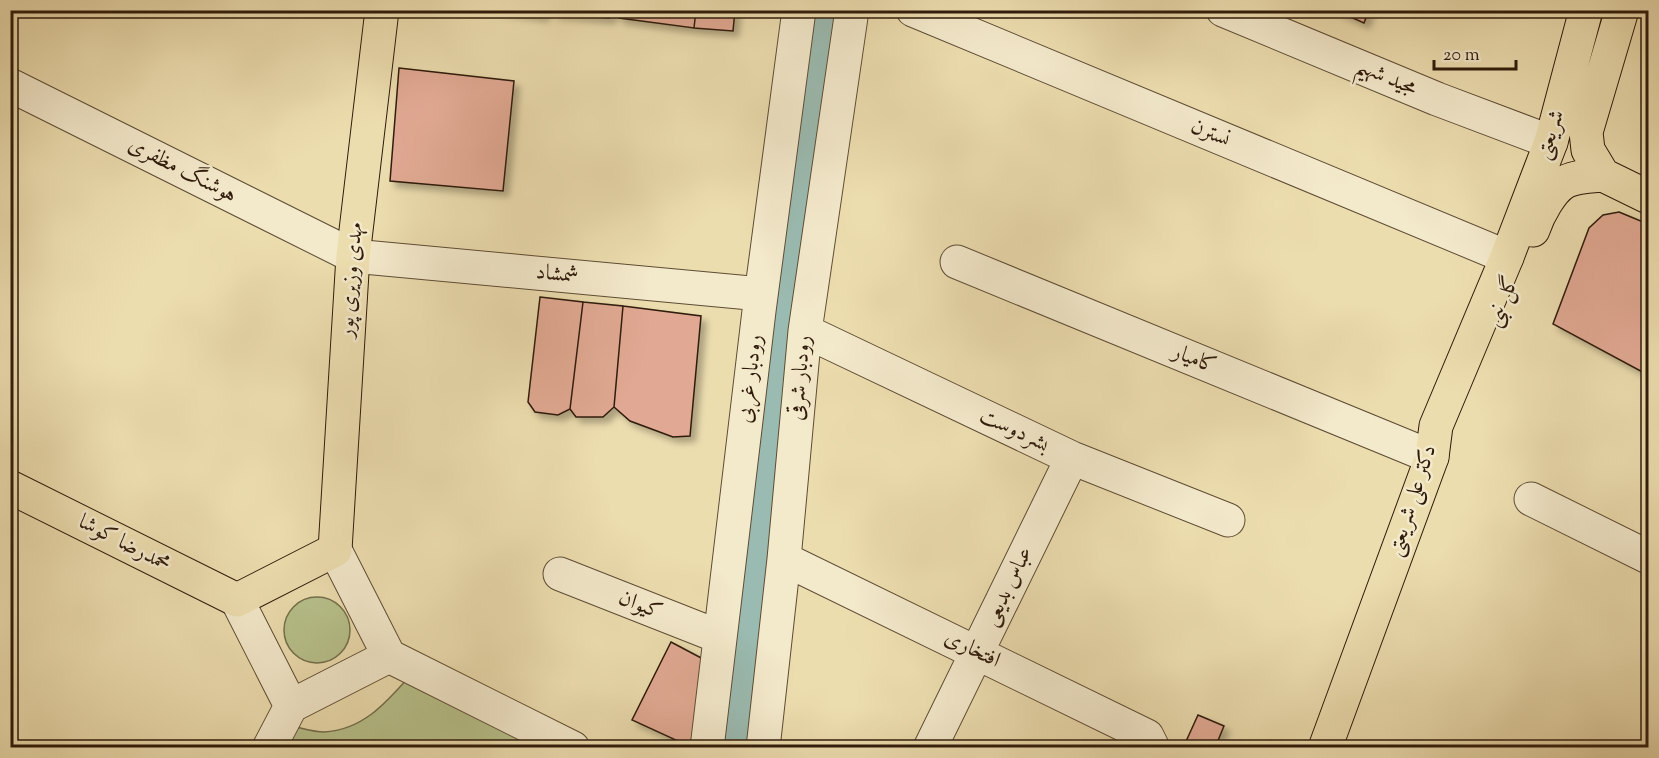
<svg xmlns="http://www.w3.org/2000/svg" width="1659" height="758" viewBox="0 0 1659 758" font-family="'Sorts Mill Goudy',Amiri,serif">
<defs>
<filter id="shadow"><feDropShadow dx="5.5" dy="5.5" stdDeviation="3" flood-color="#0004"/></filter>
</defs>
<rect width="100%" height="100%" fill="#ecddaf"/>
<filter id="stains"><feTurbulence type="fractalNoise" baseFrequency=".00333" numOctaves="4"/><feColorMatrix values="0 0 0 0 .2 0 0 0 0 .09 0 0 0 0 .02 0 0 0 .5 -.17"/></filter>
<radialGradient id="worn" r=".72"><stop offset=".6" stop-color="#630" stop-opacity="0"/><stop offset="1" stop-color="#630" stop-opacity=".3"/></radialGradient>
<!-- green -->
<path fill="#b7c18b" stroke="#736e4b" stroke-width="1.5" d="M284 630a33 33 0 1 1 66 0a33 33 0 1 1-66 0Z
M408,678l132,70h-259l11,-22c10,2 22,6 32,6 38,-2 61,-28 84,-54z"/>
<g fill="none" stroke-linecap="round" stroke-linejoin="round">
<!-- river -->
<path stroke="#9abbb1" stroke-width="50" d="M730,748l46,-316 39,-352 13,-70"/>
</g>
<!-- building -->
<path fill="#e1a993" stroke="#2f1b0b" stroke-width="1.5" filter="url(#shadow)" d="M497,10h49l-4,6z
M551,10h65l-7,8 -56,-5z
M616,10h80l-2,18 -75,-10z
M696,10h39l-2,21 -39,-3z
M1335,10h34l-5,13z
M399,68l115,13 -11,110 -113,-10z
M1619,212l29,12v151l-95,-51 36,-96 14,-13z
M540,297l43,5 -13,107 -12,6 -23,-3 -7,-10z
M583,302l40,4 -9,101 -11,10h-27l-6,-8z
M623,306l78,10 -11,120 -17,1 -43,-16 -16,-14z
M671,642l34,18 -12,88 -61,-28z
M1198,715l26,11 -7,17 8,5h-42z"/>
<g fill="none" stroke-linecap="round" stroke-linejoin="round">
<!-- minor casing -->
<g stroke="#5e4c34" stroke-width="35">
<path id="minor" d="M913,10l594,247
M1223,10l214,89 114,43
M10,85l343,171 408,38
M957,262l475,195
M805,331l267,127 156,62
M1531,499l117,58
M335,550l54,106
M784,559l363,177 6,12
M560,574l160,63
M237,600l54,106
M389,656l184,92
M291,706l98,-50
M269,748l22,-42
M707,748l52,-437 40,-301
M763,748l21,-189 21,-228 47,-321
M930,748l142,-290"/>
</g>
<!-- major casing -->
<g stroke="#2f1b0b" stroke-width="35">
<path id="major" d="M1603,175l-15,-25 -2,-18 36,-122
M1603,175l45,22
M1533,230c5,-15 18,-40 32,-48 11,-6 27,-6 38,-7
M10,487l227,113 98,-50 18,-294 29,-246
M1325,748l107,-291 4,-31 71,-169 44,-115 35,-132"/>
</g>
<!-- minor -->
<use href="#minor" stroke="#f3e9cb" stroke-width="33"/>
<!-- major -->
<use href="#major" stroke="#ecddaf" stroke-width="33"/>
</g>
<g text-anchor="middle" dominant-baseline="central" stroke-width="5" stroke-linejoin="round" paint-order="stroke">
<!-- street labels -->
<g font-size="22" fill="#2f1b0b" stroke="#f3e9cb">
<text transform="translate(1386 78) rotate(23)">مجید شهیم</text>
<text transform="translate(1210 134) rotate(23)">نسترن</text>
<text transform="translate(1551 135) rotate(-72)">شریعتی</text>
<text transform="translate(182 171) rotate(27)">هوشنگ مظفری</text>
<text transform="translate(557 275) rotate(5)">شمشاد</text>
<text transform="translate(352 280) rotate(-85)">مهدی وزیری پور</text>
<text transform="translate(1504 302) rotate(-69)">گل نبی</text>
<text transform="translate(1194 360) rotate(22)">کامیار</text>
<text transform="translate(801 378) rotate(-85)">رودبار شرقی</text>
<text transform="translate(751 379) rotate(-83)">رودبار غربی</text>
<text transform="translate(1014 431) rotate(25)">بشردوست</text>
<text transform="translate(1413 501) rotate(-72)">دکتر علی شریعتی</text>
<text transform="translate(124 544) rotate(27)">محمدرضا کوشا</text>
<text transform="translate(1009 587) rotate(-64)">عباس بدیعی</text>
<text transform="translate(640 606) rotate(22)">کیوان</text>
<text transform="translate(972 650) rotate(26)">افتخاری</text>
</g>
</g>
<!-- margin -->
<rect width="1659" height="758" fill="none" stroke="#ecddaf" stroke-width="36"/>
<rect x="12" y="12" width="1635" height="734" fill="none" stroke="#2f1b0b" stroke-width="3"/>
<rect x="18" y="18" width="1623" height="722" fill="none" stroke="#2f1b0b" stroke-width="1.5"/>
<!-- scale -->
<path d="M1434 60v9h82v-9" fill="none" stroke="#2f1b0b" stroke-width="3"/>
<text x="1443" y="60" font-size="18" fill="#2f1b0b" stroke="#f3e9cb" stroke-width="4.5" paint-order="stroke">20 m</text>
<rect width="100%" height="100%" filter="url(#stains)"/>
<rect width="100%" height="100%" fill="url(#worn)"/>
</svg>
